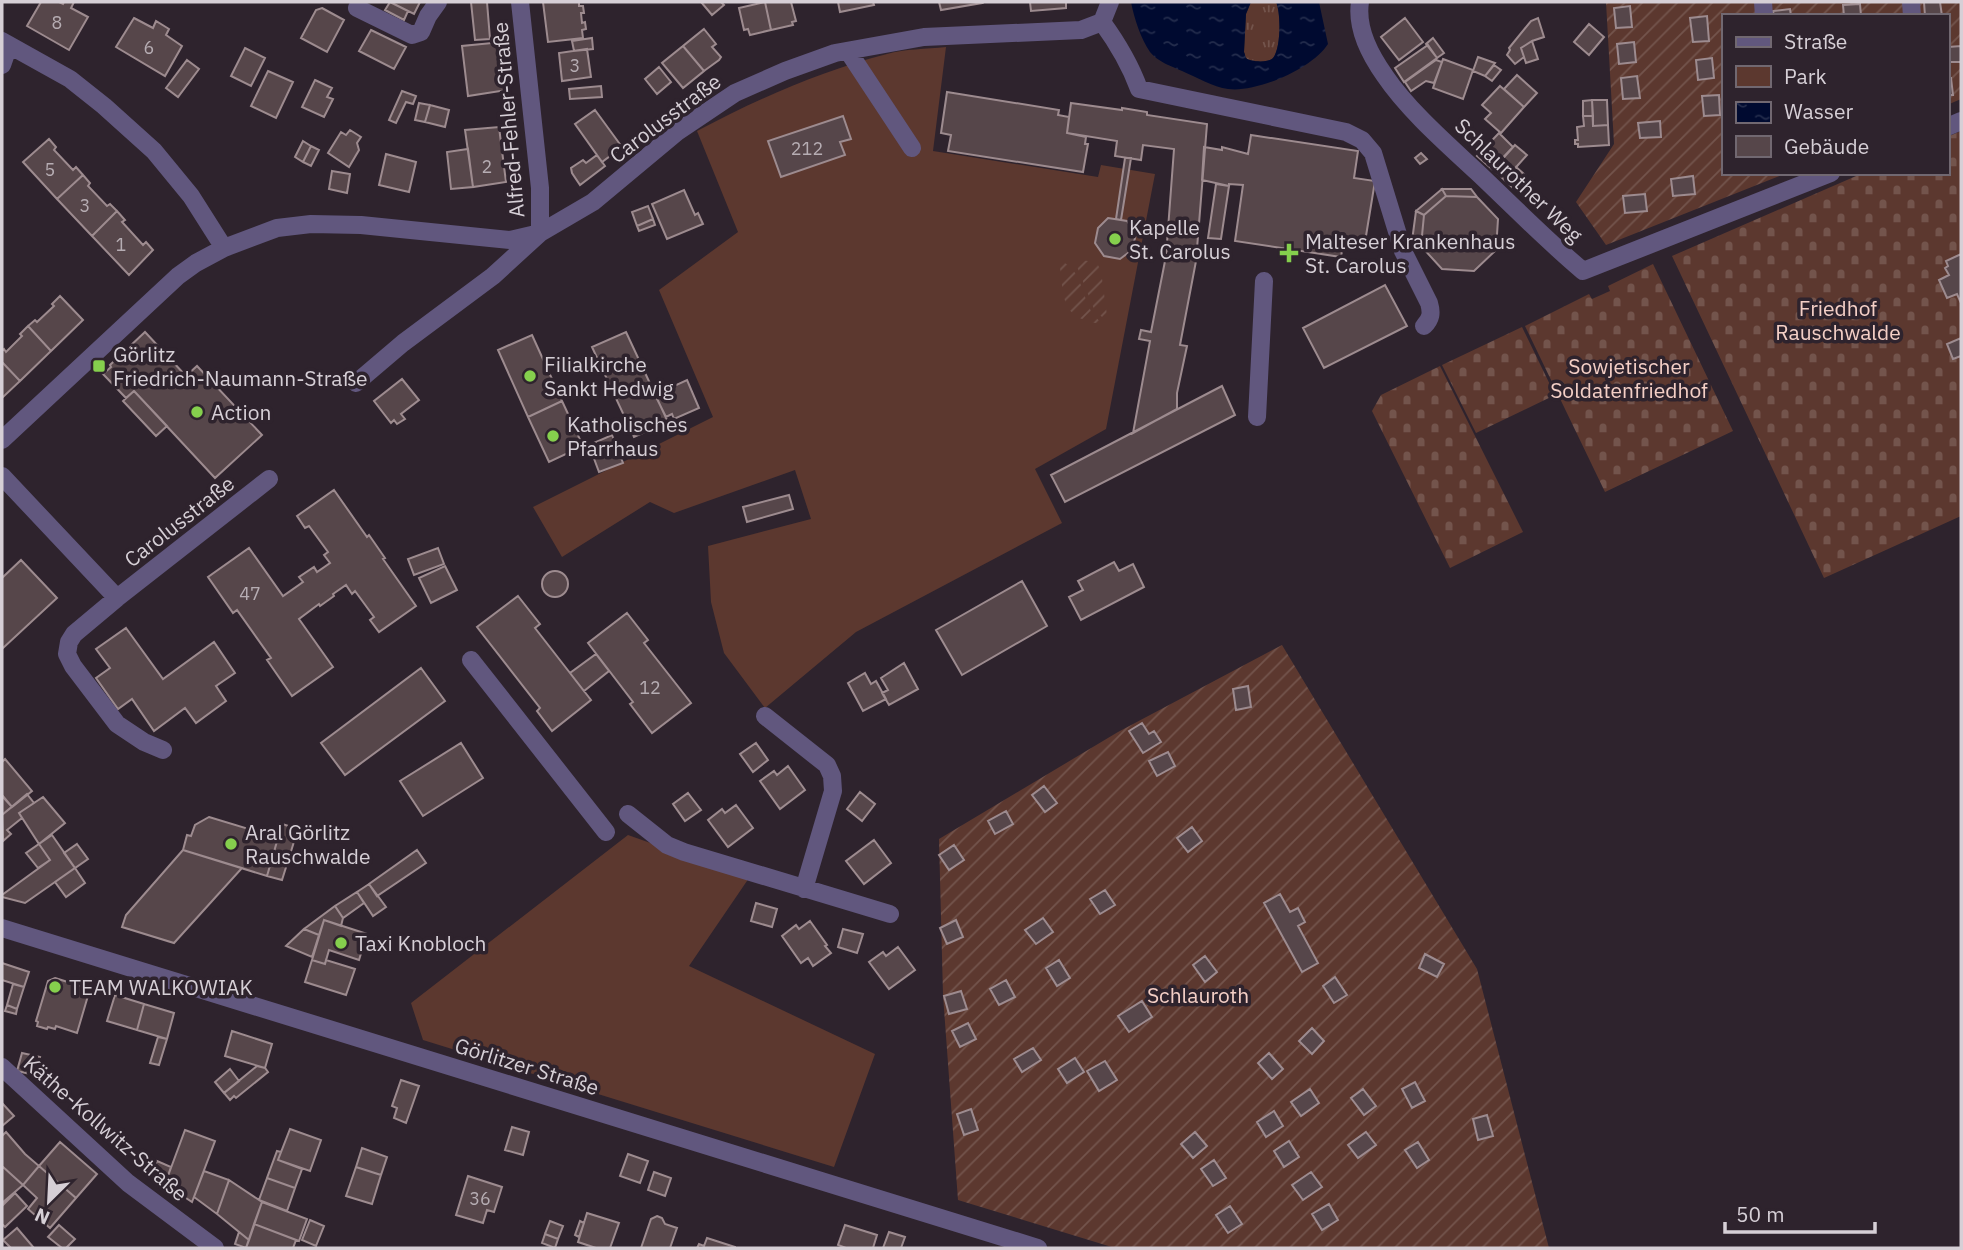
<svg xmlns="http://www.w3.org/2000/svg" width="1963" height="1250" viewBox="0 0 1963 1250" font-family="'IBM Plex Sans',sans-serif">
<defs>
<pattern id="grass-tufts" width="24" height="20" patternUnits="userSpaceOnUse" patternTransform="scale(1.75)"><rect width="24" height="20" fill="#5c382f"/><path d="M3 7l-1-3M5 7V3M7 7l1-3M15 17l-1-3M17 17v-4M19 17l1-3" fill="none" stroke="#73544c"/></pattern>
<pattern id="cemetery-stones" width="16" height="16" patternUnits="userSpaceOnUse" patternTransform="scale(1.75)"><rect width="16" height="16" fill="#5c382f"/><path d="M2 7V4a2 2 0 0 1 4 0v3zM10 15v-3a2 2 0 0 1 4 0v3z" fill="#73544c"/></pattern>
<pattern id="garden-furrows" width="10" height="10" patternUnits="userSpaceOnUse" patternTransform="scale(1.75)"><rect width="10" height="10" fill="#5c382f"/><path d="M-1 1l2-2M0 10L10 0M9 11l2-2" fill="none" stroke="#73544c"/></pattern>
<pattern id="water-ripples" width="26" height="14" patternUnits="userSpaceOnUse" patternTransform="scale(1.75)"><rect width="26" height="14" fill="#000a30"/><path d="M2 4q2-2 4 0t4 0M15 11q2-2 4 0t4 0" fill="none" stroke="#242d4d"/></pattern>
</defs>
<rect width="100%" height="100%" fill="#2e232d"/>
<!-- grass -->
<path fill="url(#grass-tufts)" d="M1251,2h25c5,11 5,46 -3,56 -4,5 -23,4 -27,0 -1,-2 -1,-4 -2,-6l2,-38z"/>
<!-- cemetery -->
<path fill="url(#cemetery-stones)" d="M1961,131v385l-137,62 -152,-322 191,-83h84v-36z
M1653,264l80,167 -128,61 -80,-166 64,-32 3,5 18,-8 -2,-5z
M1522,327l33,68 -79,38 -34,-68z
M1440,366l83,166 -73,36 -78,-157 9,-16z"/>
<!-- park -->
<path fill="#5c382f" d="M946,47l-13,104 165,26 3,-12 54,9 -49,255 -71,40 27,54 -206,109 -91,76 -41,-55 -13,-51 -3,-56 103,-27 -16,-49 -121,43 -24,-11 -88,55 -29,-50 180,-90 -54,-127 79,-58 -41,-101c60,-32 124,-60 190,-77 18,-5 39,-5 59,-7z
M628,835l121,43 -60,88 186,88 -41,113 -411,-127 -12,-37z"/>
<!-- garden -->
<path fill="url(#garden-furrows)" d="M1606,2h355v97l-14,6v-89h-224v157h64l-181,72 -30,-43 38,-58z
M1074,259l14,2 10,4 3,6 7,52 -14,-14z
M1059,261c21,4 23,34 32,50 3,5 8,9 11,13 -44,-6 -37,-27 -43,-63z
M1282,645l195,324 72,279h-434l-157,-48 -15,-205 -4,-156 179,-107z"/>
<!-- water -->
<path fill="url(#water-ripples)" d="M1131,2h120l-5,12 -2,38c1,2 1,4 2,6 4,4 23,5 27,0 8,-10 8,-45 3,-56h43l9,42c-16,25 -72,49 -100,45 -15,-2 -32,-12 -46,-18 -11,-5 -24,-9 -32,-19 -9,-13 -16,-34 -19,-50z"/>
<!-- building -->
<path fill="#56464a" stroke="#9d8b8f" stroke-width="2" d="M41,2h18l4,2 1,-2h10l-3,6 17,9 -19,33 -42,-24z
M390,2h30l-6,12z
M390,2l18,9 -4,9 -19,-10z
M471,2h16l3,37 -15,1z
M543,2h36v4h4l1,7h-3l1,10 3,-1 1,7 -4,1 1,8 -35,4z
M701,2h20l3,3 -12,10z
M765,2h26l5,19 -4,1 1,3 -22,5z
M765,2l6,28 -21,5 -2,-6 -4,1 -5,-22z
M838,2h35l1,3 -34,7z
M939,2h42l1,1 -41,7z
M1030,2h36v6l-35,3z
M1924,2h16l2,14h-17z
M1860,4l1,12h-17l-1,-11z
M1630,6l2,21 -16,1 -2,-20z
M322,8l22,12 -17,32 -26,-14 15,-28z
M1790,9l1,7h-17l-1,-5z
M1707,16l2,25 -16,1 -3,-24z
M134,18l19,10 3,-7 13,8 -3,6 16,11 -17,30 -49,-29z
M1405,18l18,24 -24,18 -18,-23z
M1538,18l6,19 -12,4 -11,7 3,9 -9,7 -8,-9 3,-5 -1,-2 22,-27z
M1589,24l15,13 -15,18 -15,-13z
M704,29l12,15 -4,3 9,10 -2,3 -15,11 -21,-25z
M371,30l35,17 -12,22 -35,-18z
M592,38l1,11 -19,2 -2,-10z
M1433,38l11,15 -7,5 -11,-14z
M1532,41l6,18 -12,4 -5,-15z
M502,42l5,48 -39,6 -6,-50z
M1634,42l2,20 -17,2 -2,-20z
M1428,45l9,13 -33,24 -9,-14z
M683,46l21,25 -21,17 -21,-25z
M1961,46v16h-12l-1,-15z
M245,48l20,10 -14,28 -20,-10z
M587,49l4,28 -29,4 -3,-28z
M1478,57l17,6 -10,13 -12,-5z
M1712,58l2,20 -16,2 -2,-20z
M1443,59l30,11 -10,29 -30,-11z
M187,60l12,9 -21,28 -12,-9z
M1436,60l6,2 -8,21 -8,-2 -15,10 -6,-9z
M1494,65l7,5 -9,11 -7,-5z
M659,67l12,15 -14,12 -12,-15z
M268,71l25,11 -17,36 -25,-12z
M1517,75l20,18 -13,14 -20,-18z
M1637,76l3,22 -17,1 -2,-21z
M1947,78h4l2,17h-6z
M315,80l17,8 -5,9 6,2 -9,18 -22,-10z
M601,86l1,11 -32,2 -1,-10z
M1500,86l24,21 -23,26 -16,-14 6,-6 -9,-8z
M402,91l14,5 -3,8 -7,-2 -10,21 -7,-3z
M947,92l112,18 -1,5 11,2 -2,16 19,4 -1,7h3l-5,28 -135,-21 3,-16 -10,-2z
M1719,95l1,20 -16,1 -2,-20z
M1592,100l1,16h-10v-15z
M1592,100h15l1,25 -15,1z
M419,103l11,2 -5,17 -10,-2z
M1071,103l51,7v-2l25,4v3l60,9 -11,137 -16,84 7,1 -10,47v16l-44,24 17,-92 -11,-2 2,-9 10,2 15,-76 8,-107 -31,-4 -2,15 -26,-4 2,-15 -50,-8z
M430,105l19,5 -4,17 -20,-5z
M595,110l27,37 -20,15 -27,-38z
M843,116l8,23 -11,3 5,13 -64,22 -13,-36z
M1583,116h10v10l15,-1 1,20 -31,2v-3h-3v-4h3l-1,-13 7,-1z
M1660,121l1,16 -21,1 -2,-15z
M499,127l7,55 -33,5 -8,-57z
M350,130l11,7 -4,6 2,7 -10,17 -21,-14 13,-21 5,3z
M1499,133l14,14 -21,22 -15,-13z
M1251,135l107,16 -4,27 21,3 -10,61 -21,-3 -3,18 -106,-16 8,-56 -14,-1v2l-27,-6 2,-33 18,3v-3l26,7z
M49,139l7,8 -2,3 19,20 3,-3 7,8 -26,24 -34,-37z
M303,141l8,5 -8,16 -8,-5z
M1515,145l12,10 -17,19 -12,-10z
M311,146l8,4 -8,16 -8,-4z
M468,149l5,38 -22,2 -4,-37z
M1421,153l6,6 -7,5 -5,-6z
M386,154l30,8 -7,30 -30,-7z
M597,155l8,11 -25,19 -8,-12 -1,-5 12,-8 3,3z
M1125,158h6l-10,62 -5,-1z
M1502,167l8,7 6,-7 9,8 -12,13 -16,-15z
M332,171l18,3 -3,19 -18,-4z
M83,175l7,8 -2,3 19,20 3,-2 7,7 -25,25 -35,-37z
M1693,176l2,18 -22,2 -2,-17z
M1216,184l13,2 -8,53 -13,-1z
M1442,189h29l6,8 -31,-1z
M1442,189l4,7 -22,19 -8,-4z
M684,190l11,25 3,-2 5,11 -36,15 -15,-35z
M1645,194l2,17 -22,2 -2,-17z
M1446,196l31,1 21,22 -2,31 -22,21 -32,-2 -21,-23 3,-31z
M648,206l5,13 -16,7 -5,-14z
M117,211l8,9 -3,2 21,23 3,-3 7,8 -24,25 -37,-39z
M1416,211l8,4 -3,31 -9,-5z
M1108,218l19,3 9,13 -4,16 -12,9 -16,-3 -9,-13 3,-15z
M653,219l2,6 -16,6 -2,-5z
M1961,254v49l-4,-9 -10,4 -8,-18 10,-5 -4,-7 3,-2 -2,-5z
M1385,285l22,41 -83,42 -21,-40z
M60,296l23,24 -32,31 -23,-25 7,-6 2,2 17,-16 -2,-2z
M28,326l23,25 -31,30 -18,-19v-11l2,-2 2,3 16,-16 -2,-2z
M145,332l41,44 11,-10 65,69 -47,43 -81,-87 -8,7 -23,-24 8,-7 -1,-2z
M626,332l42,90 -34,15 -42,-90z
M532,335l30,66 -34,16 -30,-67z
M1961,338v18l-8,3 -6,-15z
M2,362l18,19 -18,17z
M402,379l17,21 -18,14 4,5 -8,5 -3,-4 -3,3 -17,-22z
M687,380l12,28 -25,11 -2,-5 -6,3 -9,-18 6,-3 -2,-4z
M1222,386l13,29 -170,87 -14,-27z
M134,391l33,35 -11,10 -33,-35z
M562,401l21,45 -34,16 -21,-45z
M612,435l11,28 -24,9 -10,-27z
M334,490l33,47 2,-2 16,23 -2,1 33,47 -37,26 -9,-12 4,-3 -19,-26 -3,3 -6,-9 -13,9 1,2 -14,10 -1,-2 -20,15 34,48 -41,29 -25,-36 4,-2 -34,-48 -4,3 -25,-36 41,-29 34,48 20,-14 -4,-5 15,-10 3,5 13,-9 -6,-8 4,-3 -19,-26 -4,2 -8,-12z
M789,495l4,14 -46,13 -4,-15z
M438,548l6,16 -30,11 -6,-16z
M21,560l36,38 -55,51v-71z
M1114,562l5,9 14,-7 11,23 -63,33 -12,-23 14,-7 -5,-9z
M445,566l12,24 -26,13 -12,-25z
M542 584a13 13 0 1 1 26 0a13 13 0 1 1-26 0Z
M1022,581l25,45 -85,49 -26,-45z
M518,596l22,28 -5,4 56,72 -39,31 -15,-20 3,-3 -63,-81z
M627,613l21,27 -4,3 47,60 -39,30 -22,-29 3,-2 -45,-59z
M126,628l37,51 51,-37 21,31 -19,13 10,15 -30,22 -11,-15 -31,23 -22,-32 -14,10 -22,-31 14,-10 -14,-19z
M596,654l13,17 -25,20 -14,-18z
M904,663l14,26 -29,16 -7,-12 6,-3 -7,-12z
M421,668l24,33 -100,74 -24,-32z
M865,673l6,11 5,-3 10,18 -23,12 -15,-28z
M1248,686l3,21 -15,3 -3,-21z
M1142,723l7,11 5,-3 7,11 -18,11 -14,-22z
M461,743l22,35 -60,38 -23,-35z
M756,743l12,17 -15,12 -13,-18z
M1168,752l7,14 -18,10 -8,-15z
M5,759l27,32 -20,16 -10,-12v-33z
M788,766l17,24 -25,19 -20,-28 14,-10 3,4z
M1044,786l13,17 -12,9 -13,-17z
M860,792l15,12 -13,17 -15,-12z
M688,793l13,17 -16,11 -12,-17z
M27,794l7,9 -15,10 3,5 -15,12 4,4 -8,7 -1,-26z
M2,796l10,11 -10,8z
M43,797l22,26 -26,21 -20,-31z
M736,805l17,23 -25,19 -20,-27 14,-11 3,4z
M1006,811l7,13 -18,10 -7,-13z
M209,817l69,21 -11,38 -84,-26 4,-15 4,1 4,-11z
M282,824l16,5 -16,51 -15,-4z
M1192,827l10,14 -14,11 -11,-14z
M52,835l23,33 -50,35 -23,-6v-2l48,-35 -11,-16z
M874,840l17,23 -27,21 -18,-23z
M39,844l11,16 -12,8 -12,-15z
M77,844l11,15 -13,9 -11,-15z
M954,845l10,15 -15,10 -10,-15z
M183,850l59,18 -68,75 -52,-16 4,-12z
M417,850l9,13 -49,33 -8,-12z
M75,868l10,15 -19,14 -11,-15z
M369,884l17,23 -13,9 -16,-24z
M1105,890l10,15 -15,9 -10,-15z
M357,892l7,11 -21,15 -8,-12z
M1280,894l10,18 8,-4 7,14 -7,4 20,37 -16,9 -38,-69z
M756,903l21,6 -5,18 -21,-6z
M335,906l8,12 -2,8 -17,-6 -5,15 -15,-6z
M1043,918l10,14 -17,12 -11,-14z
M324,920l43,14 -8,26 -30,-10 -4,14 -13,-4z
M956,920l7,17 -16,7 -7,-16z
M810,921l17,24 -2,1 6,7 -18,13 -5,-8 -7,5 -19,-27 14,-11 3,4z
M304,929l15,6 -7,22 -26,-11z
M843,929l20,5 -6,19 -19,-6z
M898,947l17,23 -26,19 -20,-27 14,-10 3,4z
M1425,954l19,10 -7,13 -18,-9z
M1205,956l12,16 -12,10 -12,-17z
M312,960l13,4 1,-4 29,9 -9,26 -41,-13z
M1059,960l11,18 -13,8 -11,-18z
M2,963l27,9 -5,15 -22,-7z
M1335,977l12,18 -13,8 -11,-17z
M55,978l35,11 -13,44 -21,-7 -1,3 -7,-2 -1,2 -10,-3 1,-4 -2,-1 12,-40z
M1006,980l9,17 -16,8 -9,-16z
M13,984l11,3 -7,22 -10,-4z
M961,991l6,18 -18,5 -5,-18z
M115,995l29,9 -7,26 -30,-9z
M1142,1001l10,16 -23,15 -11,-16z
M144,1004l30,9 -7,26 -30,-9z
M7,1005l10,4 -1,5 -11,-3z
M968,1023l8,16 -16,8 -8,-16z
M1312,1028l12,13 -12,13 -13,-13z
M232,1031l40,13 -7,24 -40,-12z
M158,1037l9,2 -8,26 -9,-2z
M1033,1048l8,12 -19,12 -8,-13z
M22,1053l18,4 -5,18 -18,-4z
M1269,1053l14,16 -11,10 -14,-16z
M1075,1058l9,14 -17,11 -9,-14z
M1105,1061l12,19 -18,11 -12,-20z
M257,1066l8,2 3,4 -32,26 -2,-2 -4,4 -6,-7z
M230,1069l9,12 -15,12 -9,-11z
M401,1080l18,6 -13,37 -12,-5 3,-10 -5,-2z
M1415,1082l10,19 -13,7 -10,-19z
M1310,1089l9,14 -18,13 -10,-14z
M1363,1089l13,17 -12,9 -13,-17z
M2,1103l12,13 -12,10z
M971,1109l7,21 -14,5 -7,-21z
M1274,1111l9,15 -17,11 -9,-15z
M1487,1115l6,21 -15,4 -5,-21z
M512,1127l17,5 -6,23 -18,-5z
M290,1129l31,11 -11,31 -32,-11z
M185,1130l30,11 -23,61 -27,-18z
M6,1132l19,22 14,12 -16,19 -21,-19v-30z
M1195,1132l12,14 -14,12 -12,-14z
M1366,1132l10,13 -18,13 -10,-13z
M1289,1141l10,16 -15,10 -10,-16z
M60,1142l37,32 -21,24 -37,-32z
M1418,1142l11,18 -12,8 -12,-18z
M362,1148l25,9 -6,18 -25,-8z
M277,1151l4,1 -3,8 24,9 -7,19 -28,-10z
M628,1154l20,7 -8,22 -20,-7z
M1214,1160l12,18 -13,8 -12,-17z
M157,1161l14,6 -6,17 -14,-9z
M2,1166l21,19 -21,18z
M39,1166l37,32 -26,30 -22,-19 9,-11 -14,-13z
M356,1167l25,8 -9,29 -26,-8z
M204,1171l25,9 -12,34 -23,-17z
M654,1172l17,6 -6,18 -17,-6z
M1311,1172l11,15 -19,13 -11,-15z
M468,1176l34,11 -8,25 -7,-2 -4,13 -27,-8z
M267,1178l28,10 -8,23 -28,-11z
M229,1180l33,22 -13,38 -32,-26z
M15,1193l12,13 -22,21 -3,-3v-18z
M262,1202l45,17 -8,22 -45,-17z
M1329,1204l9,16 -16,10 -10,-16z
M1230,1206l12,18 -14,9 -12,-18z
M587,1213l32,10 -9,25h-14l-18,-6z
M657,1216l5,2 3,6 12,4 -7,20h-29l10,-29z
M310,1220l14,6 -8,20 -14,-6z
M550,1221l13,5 -5,13 -13,-5z
M580,1221l4,2 -5,14 -4,-2z
M254,1224l42,16 -3,8h-47z
M59,1225l16,14 -9,9h-4l-14,-11z
M845,1225l32,10 -4,13h-27l-8,-3z
M17,1228l17,20h-23l-8,-8z
M239,1232l10,8 -3,8 -11,-4z
M889,1232l16,5 -4,11h-18z
M545,1234l13,5 -3,9 -13,-5z
M707,1238l28,9v1h-38l2,-4 5,2z"/>
<g fill="none" stroke-linecap="round" stroke-linejoin="round">
<!-- minor -->
<path stroke="#61577e" stroke-width="18" d="M520,2l20,186v45
M1360,2c-4,26 10,53 25,74 23,34 62,68 92,96 35,33 69,68 106,99l248,-98
M1763,2l1,14
M1911,2l1,14
M357,8l55,27 9,-3 7,-16 10,-14
M1102,22c16,22 28,42 37,67l207,43 16,8 11,13 30,98 26,52c3,10 2,16 -5,23
M1102,22l8,-20
M2,41l68,38 34,27 50,45 37,45 33,52
M848,51l64,97
M2,65l7,-20
M1947,127l14,-6
M356,383l47,-40 90,-67 47,-43 53,-31 84,-70 58,-39 50,-22 50,-18 89,-16 157,-7 21,-8
M1257,417l7,-136
M2,440l176,-164 18,-13 28,-15 53,-20 34,-4 50,1 149,15 30,-7
M2,476l115,122
M471,660l135,172
M765,716l62,49 5,11 1,15 -29,98
M163,750l-19,-8 -27,-18 -44,-58 -6,-12 2,-12 5,-8 43,-36 152,-119
M628,814l39,31 17,7 206,62
M2,928l1036,320
M2,1067l126,116 87,65"/>
</g>
<!-- markers -->
<g fill="#85cf4d" stroke="#2e232d" stroke-width="2.5">
<circle cx="1115" cy="239" r="7"/>
<path d="M1285.5 242.5h7v7h7v7h-7v7h-7v-7h-7v-7h7z"/>
<rect x="92" y="359" width="14" height="14" rx="3.5"/>
<circle cx="530" cy="376" r="7"/>
<circle cx="197" cy="412" r="7"/>
<circle cx="553" cy="436" r="7"/>
<circle cx="231" cy="844" r="7"/>
<circle cx="341" cy="943" r="7"/>
<circle cx="55" cy="987" r="7"/>
</g>
<g text-anchor="middle" dominant-baseline="central" stroke-width="7" stroke-linejoin="round" paint-order="stroke">
<!-- number labels -->
<g font-size="18" fill="#b6adb3">
<text x="57" y="22">8</text>
<text x="149" y="47">6</text>
<text x="575" y="65">3</text>
<text x="807" y="148">212</text>
<text x="487" y="166">2</text>
<text x="50" y="169">5</text>
<text x="85" y="205">3</text>
<text x="121" y="244">1</text>
<text x="250" y="593">47</text>
<text x="650" y="687">12</text>
<text x="480" y="1198">36</text>
</g>
<!-- street labels -->
<g font-size="21" fill="#d6cfd6" stroke="#2e232d">
<text transform="translate(665 118) rotate(-37)">Carolusstraße</text>
<text transform="translate(508 120) rotate(-95)">Alfred-Fehler-Straße</text>
<text transform="translate(1519 180) rotate(44)">Schlaurother Weg</text>
<text transform="translate(179 521) rotate(-38)">Carolusstraße</text>
<text transform="translate(527 1066) rotate(17)">Görlitzer Straße</text>
<text transform="translate(106 1128) rotate(41)">Käthe-Kollwitz-Straße</text>
</g>
<!-- poi labels -->
<g font-size="21" fill="#d6cfd6" stroke="#2e232d" text-anchor="start">
<text x="1129" y="227">Kapelle<tspan x="1129" dy="24">St. Carolus</tspan></text>
<text x="1305" y="241">Malteser Krankenhaus<tspan x="1305" dy="24">St. Carolus</tspan></text>
<text x="113" y="354">Görlitz<tspan x="113" dy="24">Friedrich-Naumann-Straße</tspan></text>
<text x="544" y="364">Filialkirche<tspan x="544" dy="24">Sankt Hedwig</tspan></text>
<text x="211" y="412">Action</text>
<text x="567" y="424">Katholisches<tspan x="567" dy="24">Pfarrhaus</tspan></text>
<text x="245" y="832">Aral Görlitz<tspan x="245" dy="24">Rauschwalde</tspan></text>
<text x="355" y="943">Taxi Knobloch</text>
<text x="69" y="987">TEAM WALKOWIAK</text>
</g>
<!-- park labels -->
<g font-size="21" fill="#f4cfc6" stroke="#2e232d">
<text x="1838" y="308">Friedhof<tspan x="1838" dy="24">Rauschwalde</tspan></text>
<text x="1629" y="366">Sowjetischer<tspan x="1629" dy="24">Soldatenfriedhof</tspan></text>
<text x="1198" y="995">Schlauroth</text>
</g>
</g>
<!-- border -->
<rect width="1963" height="1250" fill="none" stroke="#d6cfd6" stroke-width="7"/>
<!-- legend -->
<rect x="1722" y="14" width="228" height="161" fill="#2e232d" stroke="#716871" stroke-width="2"/>
<rect x="1736" y="37" width="35" height="10" fill="#61577e" stroke="#716871" stroke-width="2"/>
<text x="1784" y="49" font-size="21" fill="#d6cfd6">Straße</text>
<rect x="1736" y="66" width="35" height="21" fill="#5c382f" stroke="#716871" stroke-width="2"/>
<text x="1784" y="84" font-size="21" fill="#d6cfd6">Park</text>
<rect x="1736" y="102" width="35" height="21" fill="url(#water-ripples)" stroke="#716871" stroke-width="2"/>
<text x="1784" y="119" font-size="21" fill="#d6cfd6">Wasser</text>
<rect x="1736" y="136" width="35" height="21" fill="#56464a" stroke="#716871" stroke-width="2"/>
<text x="1784" y="154" font-size="21" fill="#d6cfd6">Gebäude</text>
<!-- north arrow -->
<g transform="translate(49 1201) rotate(204)" stroke="#2e232d" stroke-width="5" paint-order="stroke">
<path d="M0-5L12 26L0 18L-12 26Z" fill="#d6cfd6"/>
<text y="-10" font-size="19" font-weight="bold" text-anchor="middle" fill="#d6cfd6">N</text>
</g>
<!-- scale -->
<path d="M1725 1222v10h150v-10" fill="none" stroke="#d6cfd6" stroke-width="3.5"/>
<text x="1736" y="1222" font-size="21" fill="#d6cfd6" stroke="#2e232d" stroke-width="5" paint-order="stroke">50 m</text>
</svg>
